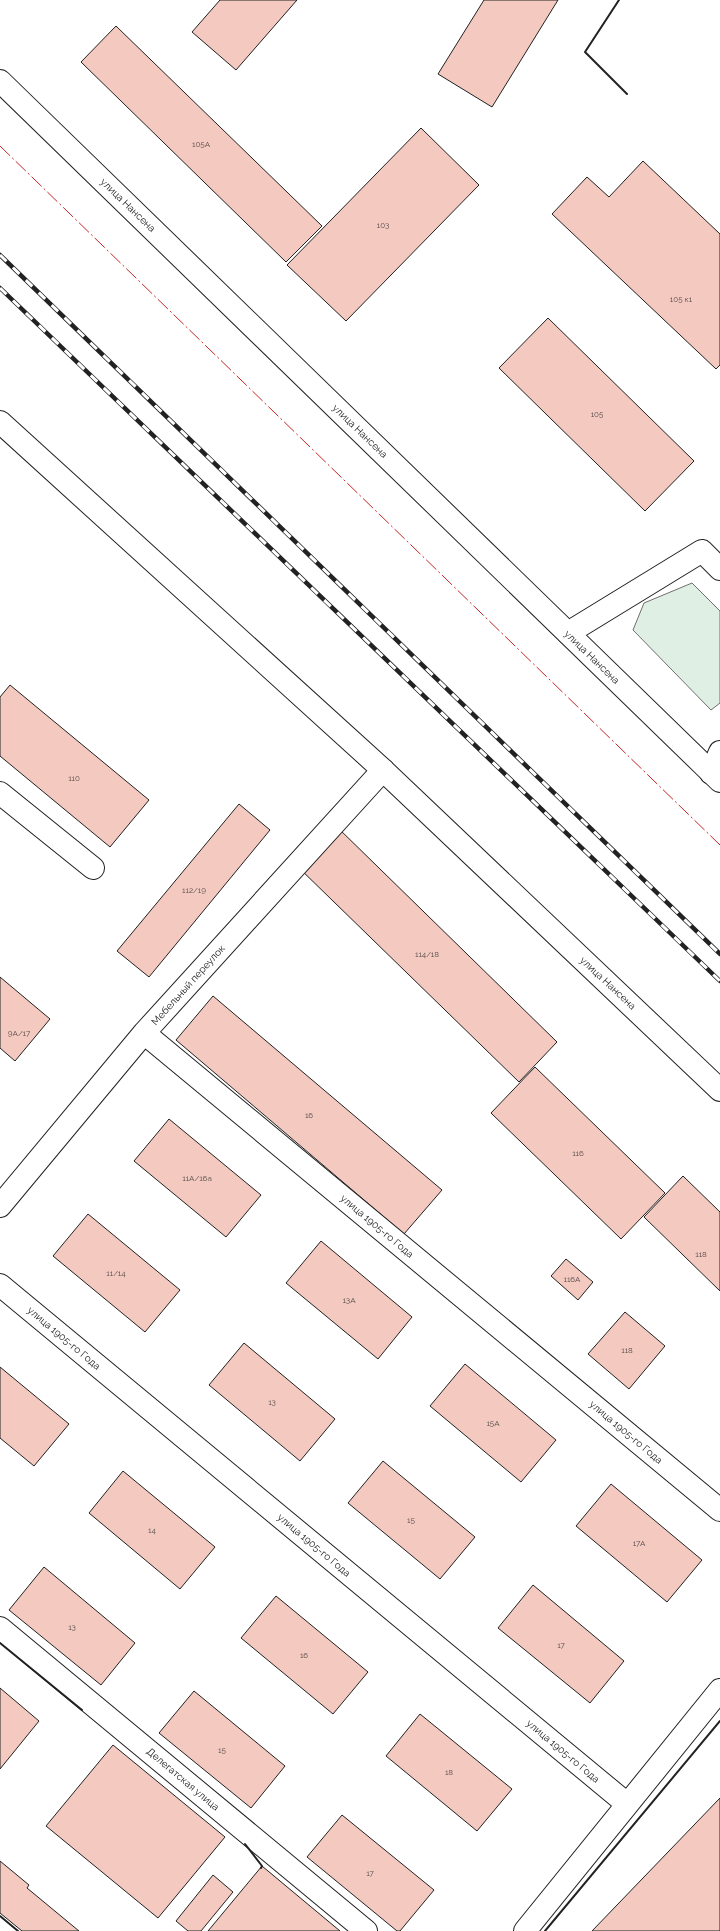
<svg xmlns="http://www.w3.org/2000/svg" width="720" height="1931" viewBox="0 0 720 1931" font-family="Raleway,sans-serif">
<rect width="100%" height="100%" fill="#fff"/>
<!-- green -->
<path fill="#e0efe3" stroke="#6f6f6f" d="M692,583l28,28v92l-9,7 -78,-80 11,-27z"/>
<!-- building -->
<path fill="#f3c9c0" stroke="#222" d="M220,0h77l-61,70 -44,-38z
M484,0h74l-66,107 -54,-33z
M116,26l206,200 -36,36 -205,-200z
M421,128l58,57 -133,136 -59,-56z
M643,161l77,73v131l-4,4 -164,-155 35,-37 22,20z
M548,318l146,143 -49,50 -146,-143z
M10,685l139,115 -39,47 -110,-91v-59z
M239,804l31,26 -121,147 -32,-26z
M335,825l222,217 -38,40 -223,-217z
M0,977l50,42 -35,42 -15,-13z
M213,996l229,194 -38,44 -228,-194z
M535,1067l130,126 -44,46 -130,-126z
M169,1119l92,76 -35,42 -92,-76z
M683,1176l37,36v79l-76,-74z
M88,1214l92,76 -35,42 -92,-76z
M321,1241l91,76 -34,42 -92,-76z
M566,1259l27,23 -15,18 -27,-24z
M625,1312l40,34 -36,43 -41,-35z
M244,1343l91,76 -35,42 -91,-76z
M465,1364l91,76 -35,42 -91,-76z
M0,1367l69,57 -35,42 -34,-28z
M383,1461l92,76 -35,42 -92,-76z
M123,1471l92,76 -35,42 -91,-76z
M611,1484l91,76 -35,42 -91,-76z
M44,1567l91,76 -34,42 -92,-75z
M533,1585l91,76 -34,42 -92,-75z
M276,1596l92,76 -35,42 -92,-76z
M0,1688l39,33 -39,48z
M194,1691l91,75 -34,42 -92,-75z
M420,1714l92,75 -35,42 -91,-75z
M113,1745l112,92 -67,81 -112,-92z
M720,1798v133h-128z
M342,1815l92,75 -34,41h-3l-90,-74z
M0,1861l29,24 -2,3 52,43h-57l-22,-18z
M262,1866l78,65h-132z
M213,1875l20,17 -32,39h-13l-12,-10z"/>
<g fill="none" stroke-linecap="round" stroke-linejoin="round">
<!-- minor casing -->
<g stroke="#222" stroke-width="24">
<path id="minor" d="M568,633l134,-82 18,18
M711,773l9,-21
M0,793l93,75
M144,1033l576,477
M0,1206l144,-173 239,-263
M0,1285l627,519
M0,1628l366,303
M525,1931l195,-241"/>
</g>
<!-- major casing -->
<g stroke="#222" stroke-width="24">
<path id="major" d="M0,81l720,700
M0,422l383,348 337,320"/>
</g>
<!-- minor -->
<use href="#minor" stroke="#fff" stroke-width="22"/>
<!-- major -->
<use href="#major" stroke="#fff" stroke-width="22"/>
<!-- rail casing -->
<g stroke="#222" stroke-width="4.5">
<path id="rail" d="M0,255l720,699
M0,288l720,693"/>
</g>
<!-- rail -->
<use href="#rail" stroke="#fff" stroke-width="3" stroke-dasharray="9" stroke-linecap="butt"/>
<!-- wall -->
<path stroke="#222" stroke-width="2" d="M619,0l-34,52 42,42
M0,1643l82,67
M245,1844l17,22 -1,2
M0,1916l18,15
M545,1931l175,-210"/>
<!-- power -->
<path stroke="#c62828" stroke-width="1" stroke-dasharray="14 3 2 3" stroke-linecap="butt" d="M0,146l720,699"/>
</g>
<g text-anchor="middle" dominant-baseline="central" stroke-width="3" stroke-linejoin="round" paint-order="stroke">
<!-- number labels -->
<g font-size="8" fill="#564c4a">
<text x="201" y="144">105А</text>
<text x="383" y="225">103</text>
<text x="681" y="299">105 к1</text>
<text x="597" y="414">105</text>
<text x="74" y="778">110</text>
<text x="194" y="890">112/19</text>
<text x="427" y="954">114/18</text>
<text x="19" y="1033">9А/17</text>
<text x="309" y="1115">16</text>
<text x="578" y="1153">116</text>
<text x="197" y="1178">11А/16а</text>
<text x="701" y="1254">118</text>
<text x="116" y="1273">11/14</text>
<text x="572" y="1279">116А</text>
<text x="349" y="1300">13А</text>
<text x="627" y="1350">118</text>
<text x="272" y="1402">13</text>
<text x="493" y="1423">15А</text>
<text x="411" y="1520">15</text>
<text x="152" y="1530">14</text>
<text x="639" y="1543">17А</text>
<text x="72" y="1627">13</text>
<text x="561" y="1645">17</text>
<text x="304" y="1655">16</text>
<text x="222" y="1750">15</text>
<text x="449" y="1772">18</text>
<text x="370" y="1873">17</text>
</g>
<!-- street labels -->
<g font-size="10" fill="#222" stroke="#fff">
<text transform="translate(128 205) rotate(44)">улица Нансена</text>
<text transform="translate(360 431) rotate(44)">улица Нансена</text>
<text transform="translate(592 657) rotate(44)">улица Нансена</text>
<text transform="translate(608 983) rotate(43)">улица Нансена</text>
<text transform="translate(188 985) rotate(-48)">Мебельный переулок</text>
<text transform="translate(377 1226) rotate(40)">улица 1905-го Года</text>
<text transform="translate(64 1338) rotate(40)">улица 1905-го Года</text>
<text transform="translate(626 1432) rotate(40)">улица 1905-го Года</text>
<text transform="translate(314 1545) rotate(40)">улица 1905-го Года</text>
<text transform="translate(563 1751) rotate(40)">улица 1905-го Года</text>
<text transform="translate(183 1779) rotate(40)">Делегатская улица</text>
</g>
</g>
</svg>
